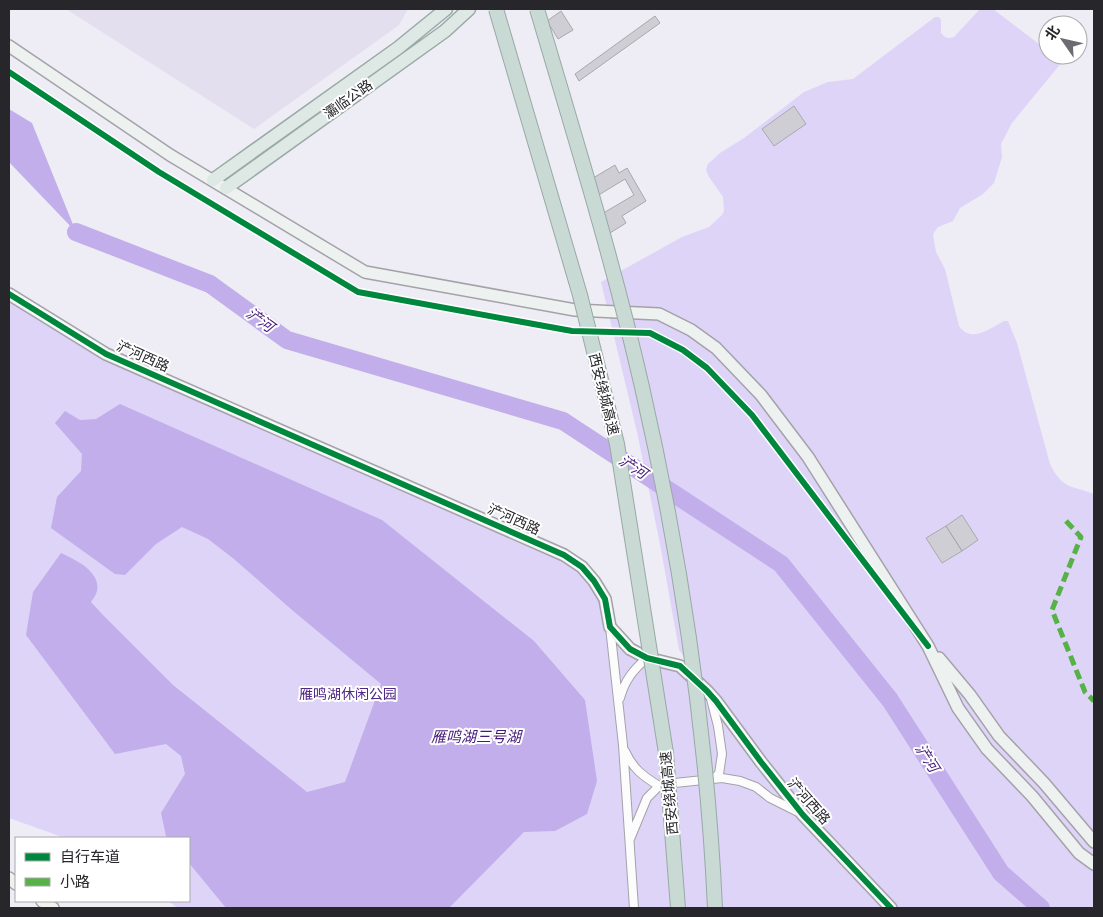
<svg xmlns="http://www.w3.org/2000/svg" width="1103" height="917" viewBox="0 0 1103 917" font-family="'DM Sans','Noto Sans SC',sans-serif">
<rect width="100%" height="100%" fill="#eeecf4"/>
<!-- built -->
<path fill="#e3dfee" d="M66,9h342l-9,16 -145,104z"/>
<!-- green -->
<path fill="#ded4f8" d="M980,9h13l55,42v4h6l8,7 -50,61 -11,21 1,13 -8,26 -11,11 -23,14 -7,13 -15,6 -3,4 -2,4 3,17 9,17 14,57c12,18 32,2 45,-5h4l9,22 33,121c13,26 21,21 44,30v414h-917l-8,-7h20v-63h-124l-56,-20v-524l97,60 458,201 30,26 16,46 20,21 50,18 39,36 -40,-52 -19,-106 -23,-112 -36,-150 81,-45 27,-10 13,-12 2,-4 -1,-14 -14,-20 -3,-7 2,-6 12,-11 24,-15 60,-46 24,-10 25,-3 82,-62h4l2,3v13c4,5 7,6 13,4z"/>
<!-- water -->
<path fill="#c1aeea" d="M9,109l23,14 44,109 -67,-70z
M120,404l262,116 152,121 51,59 12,81 -10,33 -32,17 -31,1 -75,76h-223l-37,-45v-25h-21l-2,-2 -5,-23 24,-39 -4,-18 -15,-12 -51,10 -89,-119 7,-43 28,-39c14,7 40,18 36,38 -1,4 -4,8 -6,11l11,12 71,71 134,107 38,-10 36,-98 -89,-74 -58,-51 -26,-20 -26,-12 -26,17 -31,31 -10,-1 -64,-46 6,-31 24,-26 1,-17 -27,-31 10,-12 15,9 16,-1z"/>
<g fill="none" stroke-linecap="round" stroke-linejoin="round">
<!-- river -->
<path stroke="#c1aeea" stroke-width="18" d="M76,232l134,52 77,56 276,81 218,143 109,136 111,173 40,35"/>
</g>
<!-- building -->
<path fill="#d0ced5" stroke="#aaa8ae" d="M561,11l12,19 -15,9 -11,-18z
M655,16l5,7 -81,58 -4,-7z
M794,106l12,18 -32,22 -12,-17z
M615,165l4,8 8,-5 19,33 -24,15 4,7 -16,10 -10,-18 34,-20 -9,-16 -28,17 -9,-15z
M962,515l16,25 -16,11 -16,-25z
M946,526l16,25 -20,12 -16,-25z"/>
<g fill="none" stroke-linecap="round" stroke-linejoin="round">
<!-- street casing -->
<g stroke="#a4a2a8" stroke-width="10">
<path id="street" d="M610,627l13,118 11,163
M620,698c5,-18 13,-28 27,-40
M711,699l7,27 4,28 -3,20 -8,6
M625,751c8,18 18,25 34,35
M630,839l17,-41 12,-12 16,-3 47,-5 18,3 16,6 14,11 30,15"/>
</g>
<!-- secondary casing -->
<g stroke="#a4a2a8" stroke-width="14">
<path id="secondary" d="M9,46l161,109 195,117 210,38 84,4 32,16 25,18 45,47 47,62 120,189 30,62 29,41 45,47 47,57 15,11
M9,294l97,60 458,201 18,12 12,14 11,18 5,28 20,22 17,9 33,8 27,25 9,10 45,61 42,53 88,93
M939,658l31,37 29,41 45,47 50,59
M9,878l7,6
M42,901l11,7"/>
</g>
<!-- primary casing -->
<g stroke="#98a9a6" stroke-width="15">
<path id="primary" d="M213,180l185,-132 48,-39
M226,188l219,-157 24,-22"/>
</g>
<!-- street -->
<use href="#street" stroke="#fcfcfd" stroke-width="8"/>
<!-- secondary -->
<use href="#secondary" stroke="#edf2f1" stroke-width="11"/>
<!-- primary -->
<use href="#primary" stroke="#dee8e5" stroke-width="12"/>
<!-- highway-bridge casing -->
<g stroke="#98a9a6" stroke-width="16" stroke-linecap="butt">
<path id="highway-bridge" d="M496,9l84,286 37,149 49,309 12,155
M537,9c37,125 76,251 105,378 39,171 65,346 73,521"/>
</g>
<!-- highway-bridge -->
<use href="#highway-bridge" stroke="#c9dad5" stroke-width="14"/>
<!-- quiet -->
<path stroke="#56b246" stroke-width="5" stroke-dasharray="10 5" stroke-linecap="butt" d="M1066,521l15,16 -29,73 33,82 9,9"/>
<!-- cycleway casing -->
<g stroke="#fff" stroke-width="9">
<path id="cycleway" d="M9,72l150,100 199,120 214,39 78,2 33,17 24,18 45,47 176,231
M9,294l97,60 458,201 18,12 12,14 11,18 5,28 20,22 17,9 33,8 27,25 9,10 45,61 42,53 88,93"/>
</g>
<!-- cycleway -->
<use href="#cycleway" stroke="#00873e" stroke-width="6"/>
</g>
<g text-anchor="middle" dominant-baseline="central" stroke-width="4" stroke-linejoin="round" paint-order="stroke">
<!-- street labels -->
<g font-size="14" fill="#27262b" stroke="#fff">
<text transform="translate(348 99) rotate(-35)">灞临公路</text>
<text transform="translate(143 356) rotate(24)">浐河西路</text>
<text transform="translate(604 394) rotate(76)">西安绕城高速</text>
<text transform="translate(514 519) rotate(24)">浐河西路</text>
<text transform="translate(669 793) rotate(-95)">西安绕城高速</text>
<text transform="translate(809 801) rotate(49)">浐河西路</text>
</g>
<!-- park labels -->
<g font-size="14" fill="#4f2786" stroke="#fff">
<text x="348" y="694">雁鸣湖休闲公园</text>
</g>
<!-- water labels -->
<g font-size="15" font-style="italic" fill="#451a79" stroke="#fff">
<text transform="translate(260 320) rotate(36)">浐河</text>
<text transform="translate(633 467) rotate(33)">浐河</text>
<text x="476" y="737">雁鸣湖三号湖</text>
<text transform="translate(927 758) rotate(57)">浐河</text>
</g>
</g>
<!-- border -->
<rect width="1103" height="917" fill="none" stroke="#27262b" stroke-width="20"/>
<!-- legend -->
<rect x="15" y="837" width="175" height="65" fill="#ffffff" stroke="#a9a8aa"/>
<rect x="25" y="853" width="25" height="8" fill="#00873e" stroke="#a9a8aa"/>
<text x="60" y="862" font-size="15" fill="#27262b">自行车道</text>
<rect x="25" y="878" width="25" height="8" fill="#56b246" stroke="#a9a8aa"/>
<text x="60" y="887" font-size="15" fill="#27262b">小路</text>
<!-- north arrow -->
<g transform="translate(1063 40) rotate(304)"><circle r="24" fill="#ffffff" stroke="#a9a8aa"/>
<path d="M0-4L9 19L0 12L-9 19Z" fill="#6d6b71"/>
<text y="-8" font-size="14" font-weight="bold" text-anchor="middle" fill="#27262b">北</text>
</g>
</svg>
